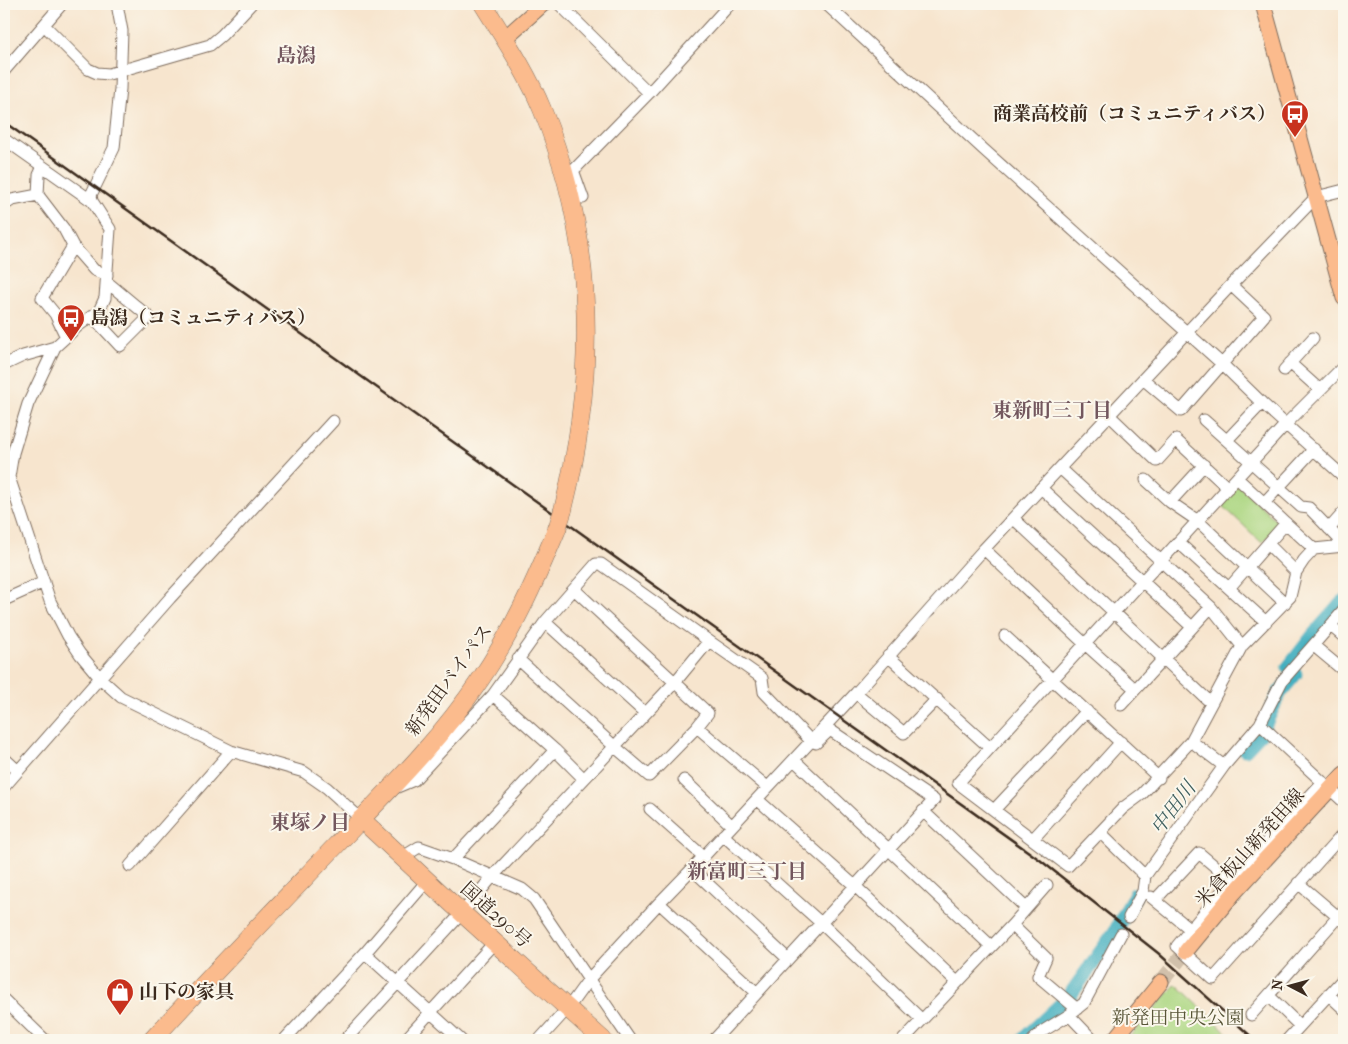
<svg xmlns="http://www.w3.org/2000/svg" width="1348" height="1044" viewBox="0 0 1348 1044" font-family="'IM FELL French Canon','Noto Serif JP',serif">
<rect width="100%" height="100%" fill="#fbf7ec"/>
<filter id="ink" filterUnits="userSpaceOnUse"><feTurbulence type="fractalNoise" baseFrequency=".02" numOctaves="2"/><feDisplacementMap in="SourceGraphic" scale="10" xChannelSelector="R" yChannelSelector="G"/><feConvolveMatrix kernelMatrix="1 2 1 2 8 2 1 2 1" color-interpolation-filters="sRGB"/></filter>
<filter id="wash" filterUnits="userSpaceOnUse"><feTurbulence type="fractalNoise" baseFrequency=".0096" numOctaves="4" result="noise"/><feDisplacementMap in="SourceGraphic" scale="20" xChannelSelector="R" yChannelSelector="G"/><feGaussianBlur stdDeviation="1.12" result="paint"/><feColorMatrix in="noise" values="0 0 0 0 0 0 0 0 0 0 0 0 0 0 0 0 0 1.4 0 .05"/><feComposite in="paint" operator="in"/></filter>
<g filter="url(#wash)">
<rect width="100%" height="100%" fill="#f7e5ce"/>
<!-- green -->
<path fill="#add783" stroke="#748050" d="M1238,485l41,38 -17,20 -41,-39z
M1176,984l59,56h-108z"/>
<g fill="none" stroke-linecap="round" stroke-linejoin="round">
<!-- river -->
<path stroke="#42afc0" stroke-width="15" d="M1245,749l16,-17 19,-40 15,-18 -6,-7 24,-31 31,-35
M1023,1040l45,-42 47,-66 20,-37"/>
</g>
</g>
<g filter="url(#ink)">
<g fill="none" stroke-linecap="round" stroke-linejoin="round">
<!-- major-tunnel -->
<path stroke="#d1c0ab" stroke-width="15" stroke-dasharray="15 8" stroke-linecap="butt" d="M1161,982l25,-31"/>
<!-- minor casing -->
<g stroke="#7d6b5c" stroke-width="13">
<path id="minor" d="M117,4l5,27 -2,58 -6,59 -23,47 1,6 18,28 -5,69 -6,13 -21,15 -23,21 -27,57 -15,49 -4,24 41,124 18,35 12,18 20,24 21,19 110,54 73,21 23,16 34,31
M559,4l90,89
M826,4l156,144 240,216 40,39 82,74
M44,25l44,44 9,4 12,1 101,-29 12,-10 29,-31
M4,71l58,-67
M4,139l88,62
M43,167l-4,8 -1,20 26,34 9,17 21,24 13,5
M573,170l10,28
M566,178l83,-85 81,-89
M4,205l8,-5 26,-5
M92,316l28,30 29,-29 -42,-35
M66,337l-11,-23 -13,-16 31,-52
M1290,363l30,27
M4,365l19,-9 32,-9
M1344,366l-58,58 -328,359 110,83 55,-58 19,-14 49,-53 51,-95 48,-49 6,-25 8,-12 10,-11 30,-3
M1284,370l29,-32
M1143,379l38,32 83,-95 -33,-31
M1109,415l48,46 19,-21 52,48
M1204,420l97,87 8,1 35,36
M1227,440l35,-37
M1060,468l151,139 31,39
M1237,478l77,71
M1146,480l24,22 28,19 87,82
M1041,488l151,139
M1170,502l34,-37
M1264,503l50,-54
M1013,518l198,185
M1329,529l15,-17
M1178,542l88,80
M1268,544l28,28
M984,549l101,95 50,45
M1229,588l57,-65
M4,600l40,-18
M545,622l100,91
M1331,626l13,11
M1005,636l154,142
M1314,646l30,25
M888,656l102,92
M518,659l96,87 35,30 48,-49 11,-14 -133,-123
M856,693l48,40 33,-34
M493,695l62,55 29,29
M1121,705l90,-98
M1260,724l84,78
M697,727l70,60
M1191,741l33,25
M4,758l14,13
M794,760l197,186
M684,780l48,46
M1323,782l-92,98 -54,66 36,33 131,-146
M4,787l166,-189 163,-177
M395,788l19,-8 79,-85 52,-73 51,-58h5l108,77
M757,799l98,87 102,96
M650,809l54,48
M994,810l93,-99
M923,811l103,97
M1100,832l45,44
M723,835l98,88 101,97
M1033,839l88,-97
M403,857l16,-10 34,12 69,30 12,10 96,141
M453,859l102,-109
M130,866l101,-115
M692,869l96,90
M1298,883l46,39
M1151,897l39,32
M1155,900l44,-47 32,27
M659,903l98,90
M1129,917l14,-26 2,-15 79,-110 36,-42 22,-43 62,-71
M1012,925l34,33 -8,18 39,33
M365,953l96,87
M1329,995l15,14
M1269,996l31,30
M4,1000l41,40
M1069,1015l24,25
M1251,1015l93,-105
M284,1040l81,-87 62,-72
M345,1040l117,-127 31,-37 183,-195 33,-40 53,37 2,14 47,49 5,2 14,-13 104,70 -220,240
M405,1040l89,-97
M539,1040l29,-32 21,-29 70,-76 33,-34 65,-70 99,-106 128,-144 247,-264 85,-88 28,-7
M903,1040l109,-115 35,-40
M1033,1040l10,-9 26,-16 15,-12 37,-69
M1287,1040l57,-62"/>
</g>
<!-- major casing -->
<g stroke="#7d6b5c" stroke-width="17">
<path id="major" d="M1263,4l81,294
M505,38l38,-34
M1186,951l47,-57 111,-120
M1114,1040l47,-58"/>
</g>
<!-- highway casing -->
<g stroke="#7d6b5c" stroke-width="19">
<path id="highway" d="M483,4c21,34 44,68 59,105 54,131 55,265 21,401
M361,819l101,94 141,127
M152,1040c63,-69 128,-136 192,-203 48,-50 97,-99 136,-157 32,-47 55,-98 77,-151"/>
</g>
<!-- minor -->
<use href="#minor" stroke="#fff" stroke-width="11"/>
<!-- major -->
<use href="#major" stroke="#fbbb8d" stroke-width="15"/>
<!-- highway -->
<use href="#highway" stroke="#fbbb8d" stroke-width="18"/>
<!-- rail -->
<path stroke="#3b2a1e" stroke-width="2.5" d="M4,122l1036,738 118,93 97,87"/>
<!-- highway-bridge casing -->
<g stroke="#7d6b5c" stroke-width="19" stroke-linecap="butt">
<path id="highway-bridge" d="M557,529l6,-19"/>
</g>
<!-- highway-bridge -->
<use href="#highway-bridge" stroke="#fbbb8d" stroke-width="18"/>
</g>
</g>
<!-- icons -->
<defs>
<g id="bus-pin" transform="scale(1.4375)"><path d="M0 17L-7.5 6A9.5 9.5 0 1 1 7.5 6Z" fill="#c8321e" stroke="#fbf7ec"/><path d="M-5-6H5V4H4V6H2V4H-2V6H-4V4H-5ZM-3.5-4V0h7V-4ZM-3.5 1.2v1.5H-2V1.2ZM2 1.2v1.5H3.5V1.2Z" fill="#fff"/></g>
<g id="shop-pin" transform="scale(1.4375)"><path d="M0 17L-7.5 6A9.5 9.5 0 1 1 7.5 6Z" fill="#c8321e" stroke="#fbf7ec"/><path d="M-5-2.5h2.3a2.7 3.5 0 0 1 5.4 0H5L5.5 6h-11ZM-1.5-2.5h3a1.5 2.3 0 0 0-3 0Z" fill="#fff"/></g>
</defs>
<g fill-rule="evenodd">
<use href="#bus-pin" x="1295" y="114"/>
<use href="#bus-pin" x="71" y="318"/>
<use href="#shop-pin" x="120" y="992"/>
</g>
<g text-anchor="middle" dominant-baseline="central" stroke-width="4" stroke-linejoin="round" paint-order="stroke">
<!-- poi labels -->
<g font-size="19" font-weight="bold" fill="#3b2a1e" stroke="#fbf7ec" text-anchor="start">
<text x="1276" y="114" text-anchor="end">商業高校前（コミュニティバス）</text>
<text x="90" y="318">島潟（コミュニティバス）</text>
<text x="139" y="992">山下の家具</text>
</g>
<!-- street labels -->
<g font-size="19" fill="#3b2a1e" stroke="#fbf7ec">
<text transform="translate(449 680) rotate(-54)">新発田バイパス</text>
<text transform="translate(1250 848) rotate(-48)">米倉板山新発田線</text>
<text transform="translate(496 915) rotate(42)">国道290号</text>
</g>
<!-- park labels -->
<g font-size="19" fill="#585537" stroke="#fbf7ec">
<text x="1178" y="1018">新発田中央公園</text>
</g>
<!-- neighbourhood labels -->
<g font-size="20" font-weight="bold" fill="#73575e" stroke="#fbf7ec">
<text x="296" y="55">島潟</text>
<text x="1052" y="410">東新町三丁目</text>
<text x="310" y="822">東塚ノ目</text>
<text x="747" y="871">新富町三丁目</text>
</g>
<!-- water labels -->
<g font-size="20" font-style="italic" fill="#3e5f5f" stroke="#fbf7ec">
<text transform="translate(1173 808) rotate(-53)">中田川</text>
</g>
</g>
<!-- margin -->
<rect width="1348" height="1044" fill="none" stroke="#fbf7ec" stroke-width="20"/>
<!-- north arrow -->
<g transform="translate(1290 986) rotate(276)" stroke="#fbf7ec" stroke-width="4" paint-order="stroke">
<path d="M0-4L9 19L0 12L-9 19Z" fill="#3b2a1e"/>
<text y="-8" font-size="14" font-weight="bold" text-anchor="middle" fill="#3b2a1e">N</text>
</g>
</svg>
